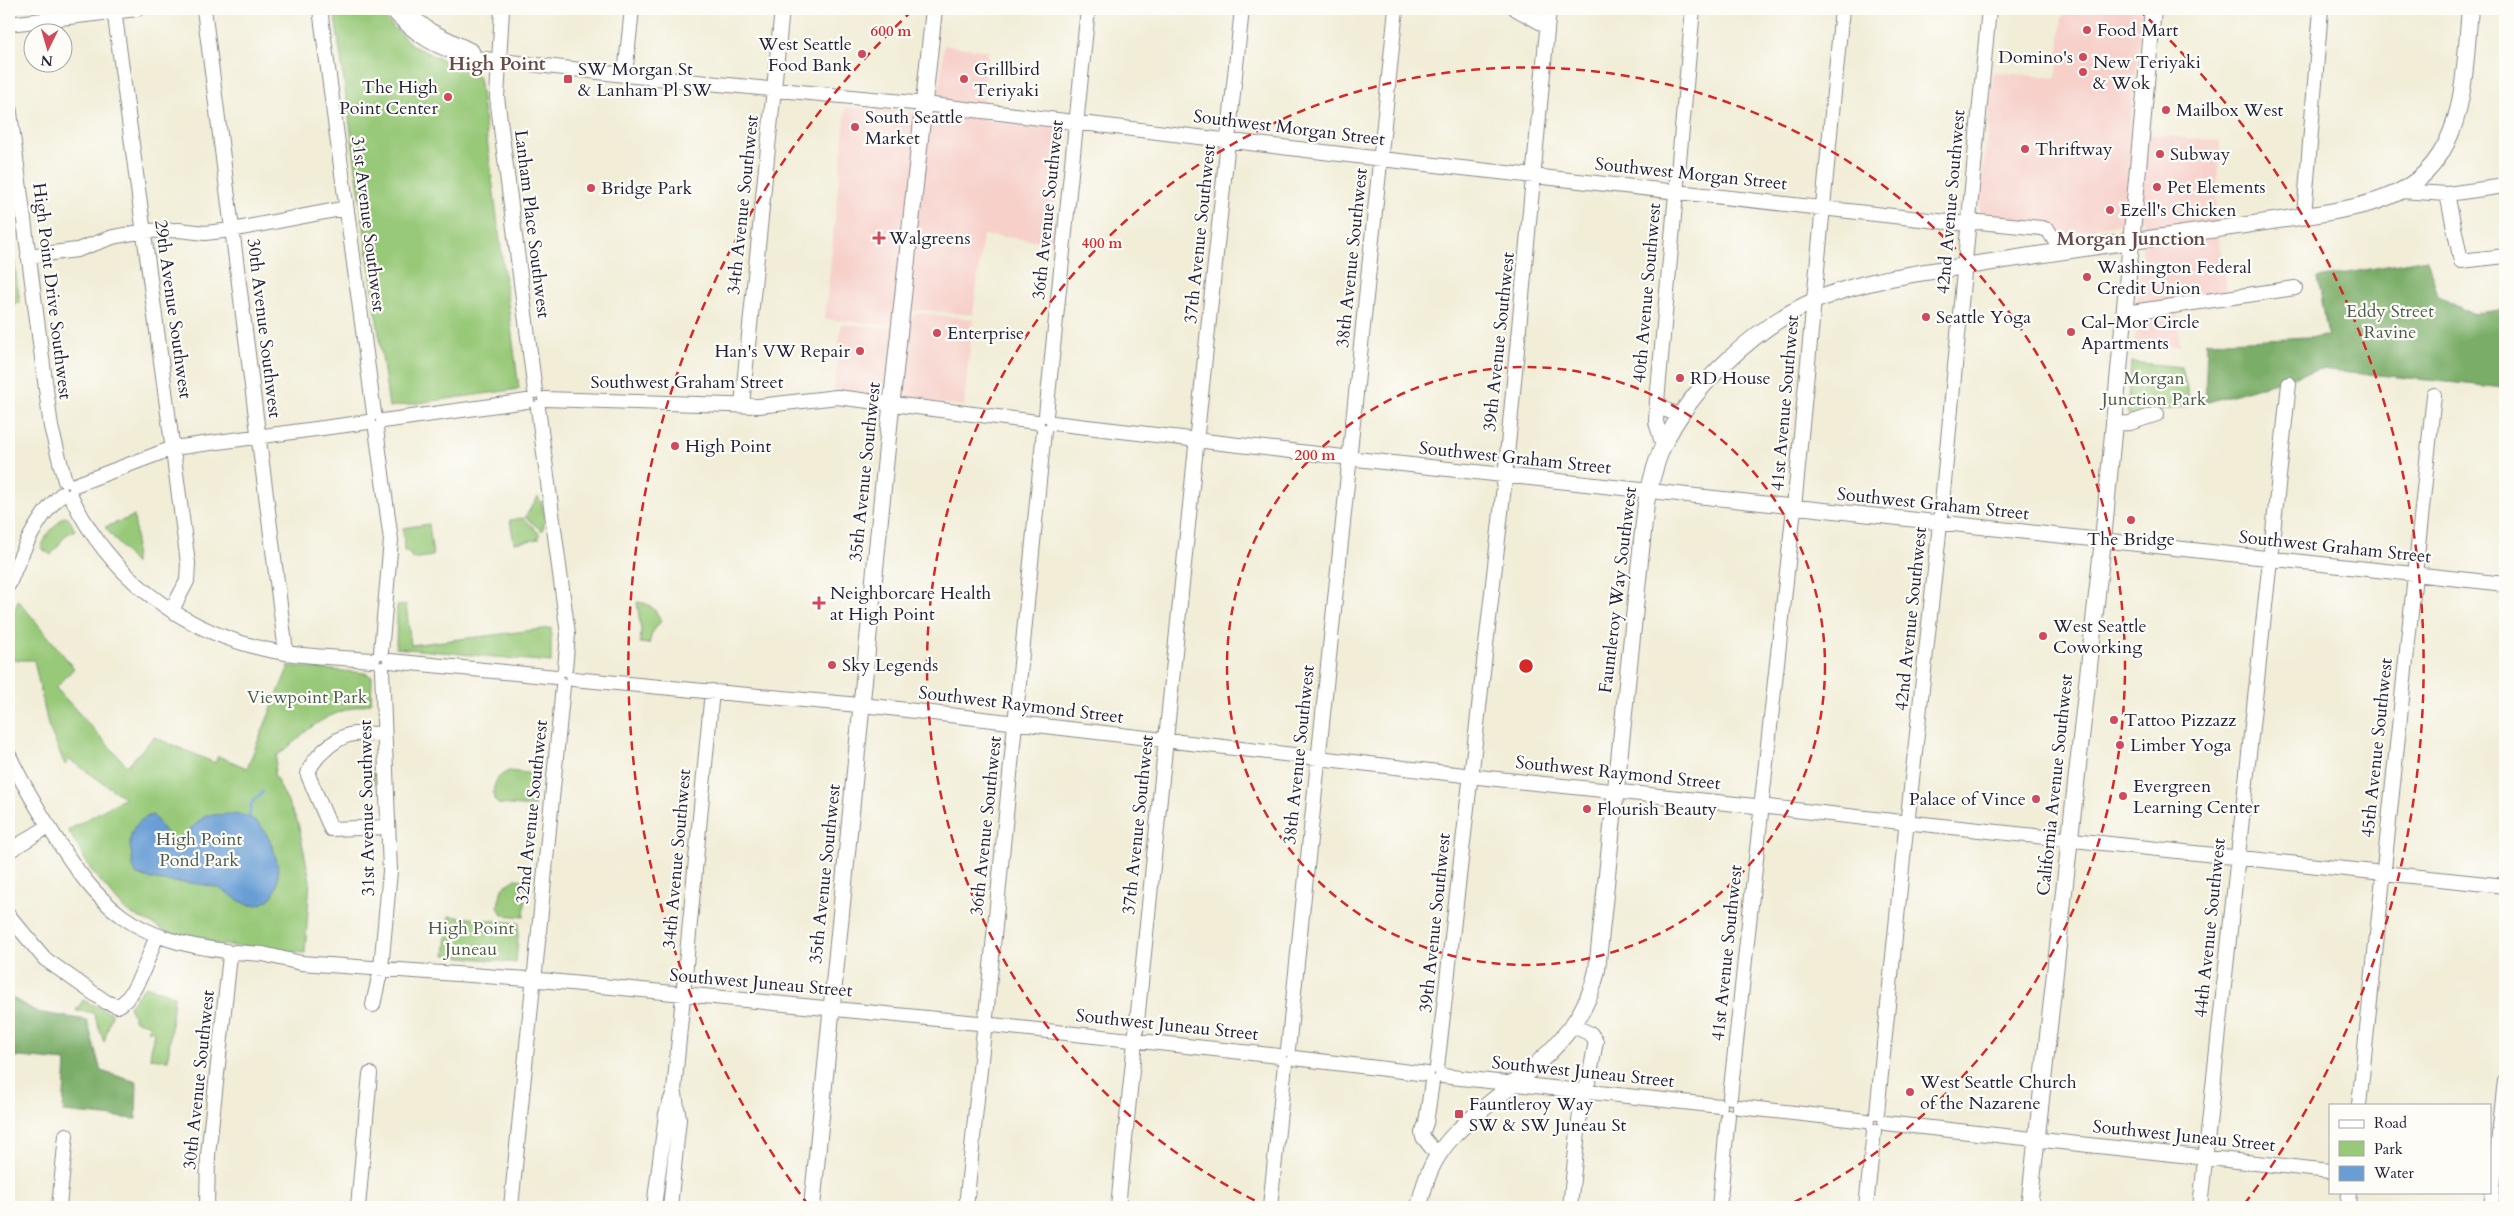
<svg xmlns="http://www.w3.org/2000/svg" width="2514" height="1216" viewBox="0 0 2514 1216" font-family="Cardo,serif">
<rect width="100%" height="100%" fill="#fdfcf7"/>
<filter id="ink" filterUnits="userSpaceOnUse"><feTurbulence type="fractalNoise" baseFrequency=".02" numOctaves="2"/><feDisplacementMap in="SourceGraphic" scale="10" xChannelSelector="R" yChannelSelector="G"/><feConvolveMatrix kernelMatrix="1 2 1 2 8 2 1 2 1" color-interpolation-filters="sRGB"/></filter>
<filter id="wash" filterUnits="userSpaceOnUse"><feTurbulence type="fractalNoise" baseFrequency=".0096" numOctaves="4" result="noise"/><feDisplacementMap in="SourceGraphic" scale="20" xChannelSelector="R" yChannelSelector="G"/><feGaussianBlur stdDeviation="1.12" result="paint"/><feColorMatrix in="noise" values="0 0 0 0 0 0 0 0 0 0 0 0 0 0 0 0 0 1.4 0 .05"/><feComposite in="paint" operator="in"/></filter>
<g filter="url(#wash)">
<rect width="100%" height="100%" fill="#f1edd7"/>
<!-- built -->
<path fill="#f7d0ca" d="M2063,9h80l-14,123 91,9 -5,74 12,78 -50,8 3,44 -47,6 12,-132 -85,16 -81,-23 15,-140 62,6z
M944,45l44,6 -6,69 82,9 -13,113 -68,-7 -10,80 -55,-5 -33,15 -60,-6 21,-212 91,9z
M919,313l54,6 -9,87 -130,-15 7,-67 44,4z"/>
<!-- green -->
<path fill="#98c978" stroke="#5d765a" d="M334,9h41l38,37 66,31 40,312 -130,18z
M10,232l10,71 -11,2v-72z
M2131,362l51,5 9,38 -56,11 -7,-2 -1,-3z
M538,497c6,8 9,25 4,34l-17,-14z
M134,516l2,19 -1,29 -30,-37z
M63,517h5l7,13 -9,5 -15,20 -10,-7 6,-13z
M523,518l16,15v6l-25,4 -4,-23z
M429,524l4,32 -21,3 -3,-7 -5,-1 -1,-23z
M18,600l56,68 -18,20 71,78 27,-29 61,26 3,-7 29,12 42,-102 76,7 7,4 -1,26c-20,5 -40,10 -58,23 -13,9 -22,21 -36,29l-3,19 24,49 12,57 -5,73 -90,-9 -45,-11 -44,-22 -35,-41 -23,-40 57,-32 -55,-38 -5,5 -17,-40 -14,-65h-25v-32z
M637,602c13,1 19,7 24,19l-9,12 -3,11 -9,-1 1,-12z
M406,605l5,40 140,-17v34l-155,-14 1,-42z
M509,771l28,3 -3,33 -36,-3 -4,-5c-2,-14 2,-23 15,-28z
M367,773h7l1,11 -11,-2z
M516,879l11,1 -3,37 -22,-2 -4,-9 4,-18z
M449,916l70,7 -3,40 -71,-8z
M145,986l29,10 -6,64 -18,-2 4,-27 -6,-1 1,-6 -14,-3 -6,-15z
M83,1000l29,14 -8,28 -10,-28 -4,-2 -14,-1z"/>
<!-- forest -->
<path fill="#7aad68" stroke="#4e6852" d="M2427,259l11,37 34,18 33,-5v79l-185,-19 -115,34 2,-61 121,-6 -10,-58z
M9,996l28,16 50,8 14,51 36,11 -1,37 -73,-7 3,-51 -57,-5z"/>
<!-- water -->
<path fill="#699ed5" stroke="#466088" d="M153,815l17,24 6,3 30,-27c13,0 33,-3 45,3 24,12 44,82 5,87 -14,2 -27,-14 -41,-18 -27,-7 -51,-2 -78,-12 -6,-9 -4,-15 -6,-24 -4,-17 4,-32 22,-36z"/>
<g fill="none" stroke-linecap="round" stroke-linejoin="round">
<!-- stream -->
<path stroke="#699ed5" stroke-width="3" d="M249,816l3,-14 11,-10"/>
</g>
</g>
<g filter="url(#ink)">
<g fill="none" stroke-linecap="round" stroke-linejoin="round">
<!-- minor casing -->
<g stroke="#8a8889" stroke-width="16">
<path id="minor" d="M114,9l74,554 -1,18 -15,29
M204,9l82,643
M320,9l54,404
M391,9c26,28 46,40 84,49l150,17 299,29 466,56 566,63 24,-1 61,6 7,2 14,22
M402,9l29,22 41,20
M502,9l-5,88 38,294
M1516,9l31,17
M9,24l128,-15
M625,75l7,-66
M9,105l42,322 14,54
M2401,191l46,3 58,-8
M2447,194l14,67 44,-5
M2304,216l17,-207
M28,256l49,-6 36,-13 31,-6 35,-1 26,3 27,-3 114,-22
M2125,313l170,-25
M545,399l214,7 78,-9 200,25
M1657,401l9,9 15,6
M742,405l40,-396
M538,408l30,226 -3,35
M1046,415l42,-406
M383,421l144,-20
M1053,423l137,16
M2113,424l17,-1 27,-9
M376,429l15,111 -10,112
M1197,433l45,-424
M1204,441l139,16
M1663,446l-7,-24 1,-21 36,-392
M1350,451l46,-442
M1356,459l1149,125
M75,485l98,-37 195,-26
M71,496c36,76 103,130 185,151 37,10 79,10 117,13
M9,584c13,-33 27,-66 53,-90
M390,661l166,16
M573,679l308,28 583,68
M384,734c-11,0 -24,-2 -35,1 -15,4 -39,25 -41,40l23,54 57,-2
M9,755c12,27 28,52 43,77 47,76 81,108 174,119
M1472,769l33,-292 44,-468
M1478,777l277,29
M1762,800l32,-292 48,-499
M1769,807l132,15
M1908,816l32,-292 49,-515
M1914,823l591,63
M9,851l40,-25
M9,916l36,43 61,43 11,4c18,-5 33,-54 40,-71
M235,952l28,2 38,9 227,16
M535,972l28,-286
M540,980l438,43
M373,1005l8,-37 9,-97 -8,-202
M986,1017l58,-586
M992,1025l287,31
M1288,1049l61,-584
M1294,1058l133,16
M1437,1067l33,-285
M1442,1076l278,30
M1432,1082l-6,41 -4,10 1,4 15,19
M1730,1097l31,-284
M2359,1105l75,-710
M1739,1107l128,14
M1877,1113l29,-284
M1885,1123l445,48
M59,1207l7,-72
M207,1207l1,-52 22,-199
M358,1207l12,-133
M511,1207l22,-222
M654,1207l12,-93 8,-23 38,-400
M670,1207l9,-88 -4,-25
M966,1207l18,-177
M1118,1207l78,-760
M1270,1207l15,-143
M1570,1207l11,-104 8,-24 7,-38 -5,-7 -18,-8
M1719,1207l9,-91
M1866,1207l8,-76
M2200,1207l89,-823
M2348,1207l1,-15
M2491,1207l14,-126"/>
</g>
<!-- major casing -->
<g stroke="#8a8889" stroke-width="18">
<path id="major" d="M812,1207l78,-790 44,-408
M1419,1207c4,-19 9,-37 20,-53 10,-16 25,-29 39,-41 48,-41 106,-77 119,-143l49,-467c4,-18 9,-40 17,-57 26,-57 93,-120 151,-145 57,-25 124,-30 184,-40 107,-17 214,-30 320,-47 23,-4 46,-8 67,-16 82,-30 78,-117 85,-189
M2029,1207l74,-667 50,-531"/>
</g>
<!-- minor -->
<use href="#minor" stroke="#fff" stroke-width="14"/>
<!-- major -->
<use href="#major" stroke="#fff" stroke-width="16"/>
</g>
</g>
<!-- distance rings -->
<g fill="none" stroke="#d62828" stroke-width="2.5" stroke-dasharray="9 6">
<circle cx="1526" cy="666" r="299"/>
<path d="M1268 1207A599 599 0 1 1 1784 1207"/>
<path d="M809 1206A898 898 0 0 1 914 9M2138 9A898 898 0 0 1 2243 1206"/>
</g>
<!-- markers -->
<g fill="#d1495b" stroke="#fdfcf7" stroke-width="2">
<circle cx="2087" cy="30" r="5"/>
<circle cx="862" cy="54" r="5"/>
<circle cx="2083" cy="57" r="5"/>
<circle cx="2083" cy="72" r="5"/>
<rect x="563" y="74" width="10" height="10" rx="2.5"/>
<circle cx="964" cy="79" r="5"/>
<circle cx="448" cy="97" r="5"/>
<circle cx="2166" cy="110" r="5"/>
<circle cx="855" cy="127" r="5"/>
<circle cx="2025" cy="149" r="5"/>
<circle cx="2160" cy="154" r="5"/>
<circle cx="2157" cy="187" r="5"/>
<circle cx="591" cy="188" r="5"/>
<circle cx="2110" cy="210" r="5"/>
<path d="M876.5 230.5h5v5h5v5h-5v5h-5v-5h-5v-5h5z"/>
<circle cx="2087" cy="277" r="5"/>
<circle cx="1926" cy="317" r="5"/>
<circle cx="2071" cy="332" r="5"/>
<circle cx="937" cy="333" r="5"/>
<circle cx="860" cy="351" r="5"/>
<circle cx="1680" cy="378" r="5"/>
<circle cx="675" cy="446" r="5"/>
<circle cx="2131" cy="520" r="5"/>
<path d="M816.5 595.5h5v5h5v5h-5v5h-5v-5h-5v-5h5z"/>
<circle cx="2043" cy="636" r="5"/>
<circle cx="832" cy="665" r="5"/>
<circle cx="2114" cy="720" r="5"/>
<circle cx="2120" cy="745" r="5"/>
<circle cx="2123" cy="796" r="5"/>
<circle cx="2036" cy="799" r="5"/>
<circle cx="1587" cy="809" r="5"/>
<circle cx="1910" cy="1092" r="5"/>
<rect x="1454" y="1109" width="10" height="10" rx="2.5"/>
</g>
<g text-anchor="middle" dominant-baseline="central" stroke-width="4.5" stroke-linejoin="round" paint-order="stroke">
<!-- poi labels -->
<g font-size="18" fill="#22223b" stroke="#fdfcf7" text-anchor="start">
<text x="2097" y="30">Food Mart</text>
<text x="852" y="44" text-anchor="end">West Seattle<tspan x="852" dy="21">Food Bank</tspan></text>
<text x="2073" y="57" text-anchor="end">Domino's</text>
<text x="2093" y="62">New Teriyaki<tspan x="2093" dy="21">&amp; Wok</tspan></text>
<text x="578" y="69">SW Morgan St<tspan x="578" dy="21">&amp; Lanham Pl SW</tspan></text>
<text x="974" y="69">Grillbird<tspan x="974" dy="21">Teriyaki</tspan></text>
<text x="438" y="87" text-anchor="end">The High<tspan x="438" dy="21">Point Center</tspan></text>
<text x="2176" y="110">Mailbox West</text>
<text x="865" y="117">South Seattle<tspan x="865" dy="21">Market</tspan></text>
<text x="2035" y="149">Thriftway</text>
<text x="2170" y="154">Subway</text>
<text x="2167" y="187">Pet Elements</text>
<text x="601" y="188">Bridge Park</text>
<text x="2120" y="210">Ezell's Chicken</text>
<text x="889" y="238">Walgreens</text>
<text x="2097" y="267">Washington Federal<tspan x="2097" dy="21">Credit Union</tspan></text>
<text x="1936" y="317">Seattle Yoga</text>
<text x="2081" y="322">Cal-Mor Circle<tspan x="2081" dy="21">Apartments</tspan></text>
<text x="947" y="333">Enterprise</text>
<text x="850" y="351" text-anchor="end">Han's VW Repair</text>
<text x="1690" y="378">RD House</text>
<text x="685" y="446">High Point</text>
<text x="2131" y="539" text-anchor="middle">The Bridge</text>
<text x="830" y="593">Neighborcare Health<tspan x="830" dy="21">at High Point</tspan></text>
<text x="2053" y="626">West Seattle<tspan x="2053" dy="21">Coworking</tspan></text>
<text x="842" y="665">Sky Legends</text>
<text x="2124" y="720">Tattoo Pizzazz</text>
<text x="2130" y="745">Limber Yoga</text>
<text x="2133" y="786">Evergreen<tspan x="2133" dy="21">Learning Center</tspan></text>
<text x="2026" y="799" text-anchor="end">Palace of Vince</text>
<text x="1597" y="809">Flourish Beauty</text>
<text x="1920" y="1082">West Seattle Church<tspan x="1920" dy="21">of the Nazarene</tspan></text>
<text x="1469" y="1104">Fauntleroy Way<tspan x="1469" dy="21">SW &amp; SW Juneau St</tspan></text>
</g>
<!-- street labels -->
<g font-size="18" fill="#22223b" stroke="#fdfcf7">
<text transform="translate(1289 128) rotate(7)">Southwest Morgan Street</text>
<text transform="translate(1691 174) rotate(6)">Southwest Morgan Street</text>
<text transform="translate(1951 202) rotate(-85)">42nd Avenue Southwest</text>
<text transform="translate(743 205) rotate(-84)">34th Avenue Southwest</text>
<text transform="translate(1048 210) rotate(-84)">36th Avenue Southwest</text>
<text transform="translate(368 224) rotate(83)">31st Avenue Southwest</text>
<text transform="translate(532 224) rotate(83)">Lanham Place Southwest</text>
<text transform="translate(1200 234) rotate(-84)">37th Avenue Southwest</text>
<text transform="translate(1352 258) rotate(-84)">38th Avenue Southwest</text>
<text transform="translate(52 291) rotate(83)">High Point Drive Southwest</text>
<text transform="translate(1647 293) rotate(-85)">40th Avenue Southwest</text>
<text transform="translate(173 309) rotate(82)">29th Avenue Southwest</text>
<text transform="translate(264 328) rotate(83)">30th Avenue Southwest</text>
<text transform="translate(1499 342) rotate(-84)">39th Avenue Southwest</text>
<text x="687" y="382">Southwest Graham Street</text>
<text transform="translate(1785 403) rotate(-85)">41st Avenue Southwest</text>
<text transform="translate(1515 458) rotate(6)">Southwest Graham Street</text>
<text transform="translate(865 472) rotate(-84)">35th Avenue Southwest</text>
<text transform="translate(1933 504) rotate(6)">Southwest Graham Street</text>
<text transform="translate(2335 547) rotate(6)">Southwest Graham Street</text>
<text transform="translate(1618 590) rotate(-83)">Fauntleroy Way Southwest</text>
<text transform="translate(1911 619) rotate(-84)">42nd Avenue Southwest</text>
<text transform="translate(1021 705) rotate(7)">Southwest Raymond Street</text>
<text transform="translate(2377 748) rotate(-84)">45th Avenue Southwest</text>
<text transform="translate(1299 755) rotate(-84)">38th Avenue Southwest</text>
<text transform="translate(1618 773) rotate(6)">Southwest Raymond Street</text>
<text transform="translate(2055 785) rotate(-84)">California Avenue Southwest</text>
<text transform="translate(367 808) rotate(-91)">31st Avenue Southwest</text>
<text transform="translate(532 812) rotate(-84)">32nd Avenue Southwest</text>
<text transform="translate(1138 825) rotate(-84)">37th Avenue Southwest</text>
<text transform="translate(986 826) rotate(-84)">36th Avenue Southwest</text>
<text transform="translate(677 859) rotate(-85)">34th Avenue Southwest</text>
<text transform="translate(825 874) rotate(-84)">35th Avenue Southwest</text>
<text transform="translate(1435 923) rotate(-84)">39th Avenue Southwest</text>
<text transform="translate(2210 928) rotate(-84)">44th Avenue Southwest</text>
<text transform="translate(1727 953) rotate(-84)">41st Avenue Southwest</text>
<text transform="translate(761 983) rotate(5)">Southwest Juneau Street</text>
<text transform="translate(1167 1025) rotate(6)">Southwest Juneau Street</text>
<text transform="translate(1583 1072) rotate(6)">Southwest Juneau Street</text>
<text transform="translate(199 1080) rotate(-84)">30th Avenue Southwest</text>
<text transform="translate(2184 1136) rotate(6)">Southwest Juneau Street</text>
</g>
<!-- park labels -->
<g font-size="18" fill="#4b5c50" stroke="#fdfcf7">
<text x="2390" y="311">Eddy Street<tspan x="2390" dy="21">Ravine</tspan></text>
<text x="2154" y="378">Morgan<tspan x="2154" dy="21">Junction Park</tspan></text>
<text x="307" y="697">Viewpoint Park</text>
<text x="199" y="839">High Point<tspan x="199" dy="21">Pond Park</tspan></text>
<text x="471" y="928">High Point<tspan x="471" dy="21">Juneau</tspan></text>
</g>
<!-- neighbourhood labels -->
<g font-size="19" font-weight="bold" fill="#634b50" stroke="#fdfcf7">
<text x="497" y="64">High Point</text>
<text x="2131" y="239">Morgan Junction</text>
</g>
</g>
<circle cx="1526" cy="666" r="8" fill="#d62828" stroke="#fdfcf7" stroke-width="2.5"/>
<g font-size="15" text-anchor="middle" font-weight="bold" fill="#d62828" stroke="#fdfcf7" stroke-width="4.5" stroke-linejoin="round" paint-order="stroke">
<text x="891" y="36">600 m</text>
<text x="1102" y="248">400 m</text>
<text x="1315" y="460">200 m</text>
</g>
<!-- margin -->
<rect width="2514" height="1216" fill="none" stroke="#fdfcf7" stroke-width="30"/>
<!-- legend -->
<rect x="2329" y="1104" width="162" height="90" fill="#fdfcf7" stroke="#a5a5ac"/>
<rect x="2339" y="1120" width="25" height="8" fill="#ffffff" stroke="#a5a5ac"/>
<text x="2374" y="1128" font-size="15" fill="#22223b">Road</text>
<rect x="2339" y="1141" width="25" height="15" fill="#98c978" stroke="#a5a5ac"/>
<text x="2374" y="1154" font-size="15" fill="#22223b">Park</text>
<rect x="2339" y="1166" width="25" height="15" fill="#699ed5" stroke="#a5a5ac"/>
<text x="2374" y="1178" font-size="15" fill="#22223b">Water</text>
<!-- north arrow -->
<g transform="translate(48 48) rotate(185)"><circle r="24" fill="#fdfcf7" stroke="#a5a5ac"/>
<path d="M0-4L9 19L0 12L-9 19Z" fill="#d1495b"/>
<text y="-8" font-size="14" font-weight="bold" text-anchor="middle" fill="#22223b">N</text>
</g>
</svg>
